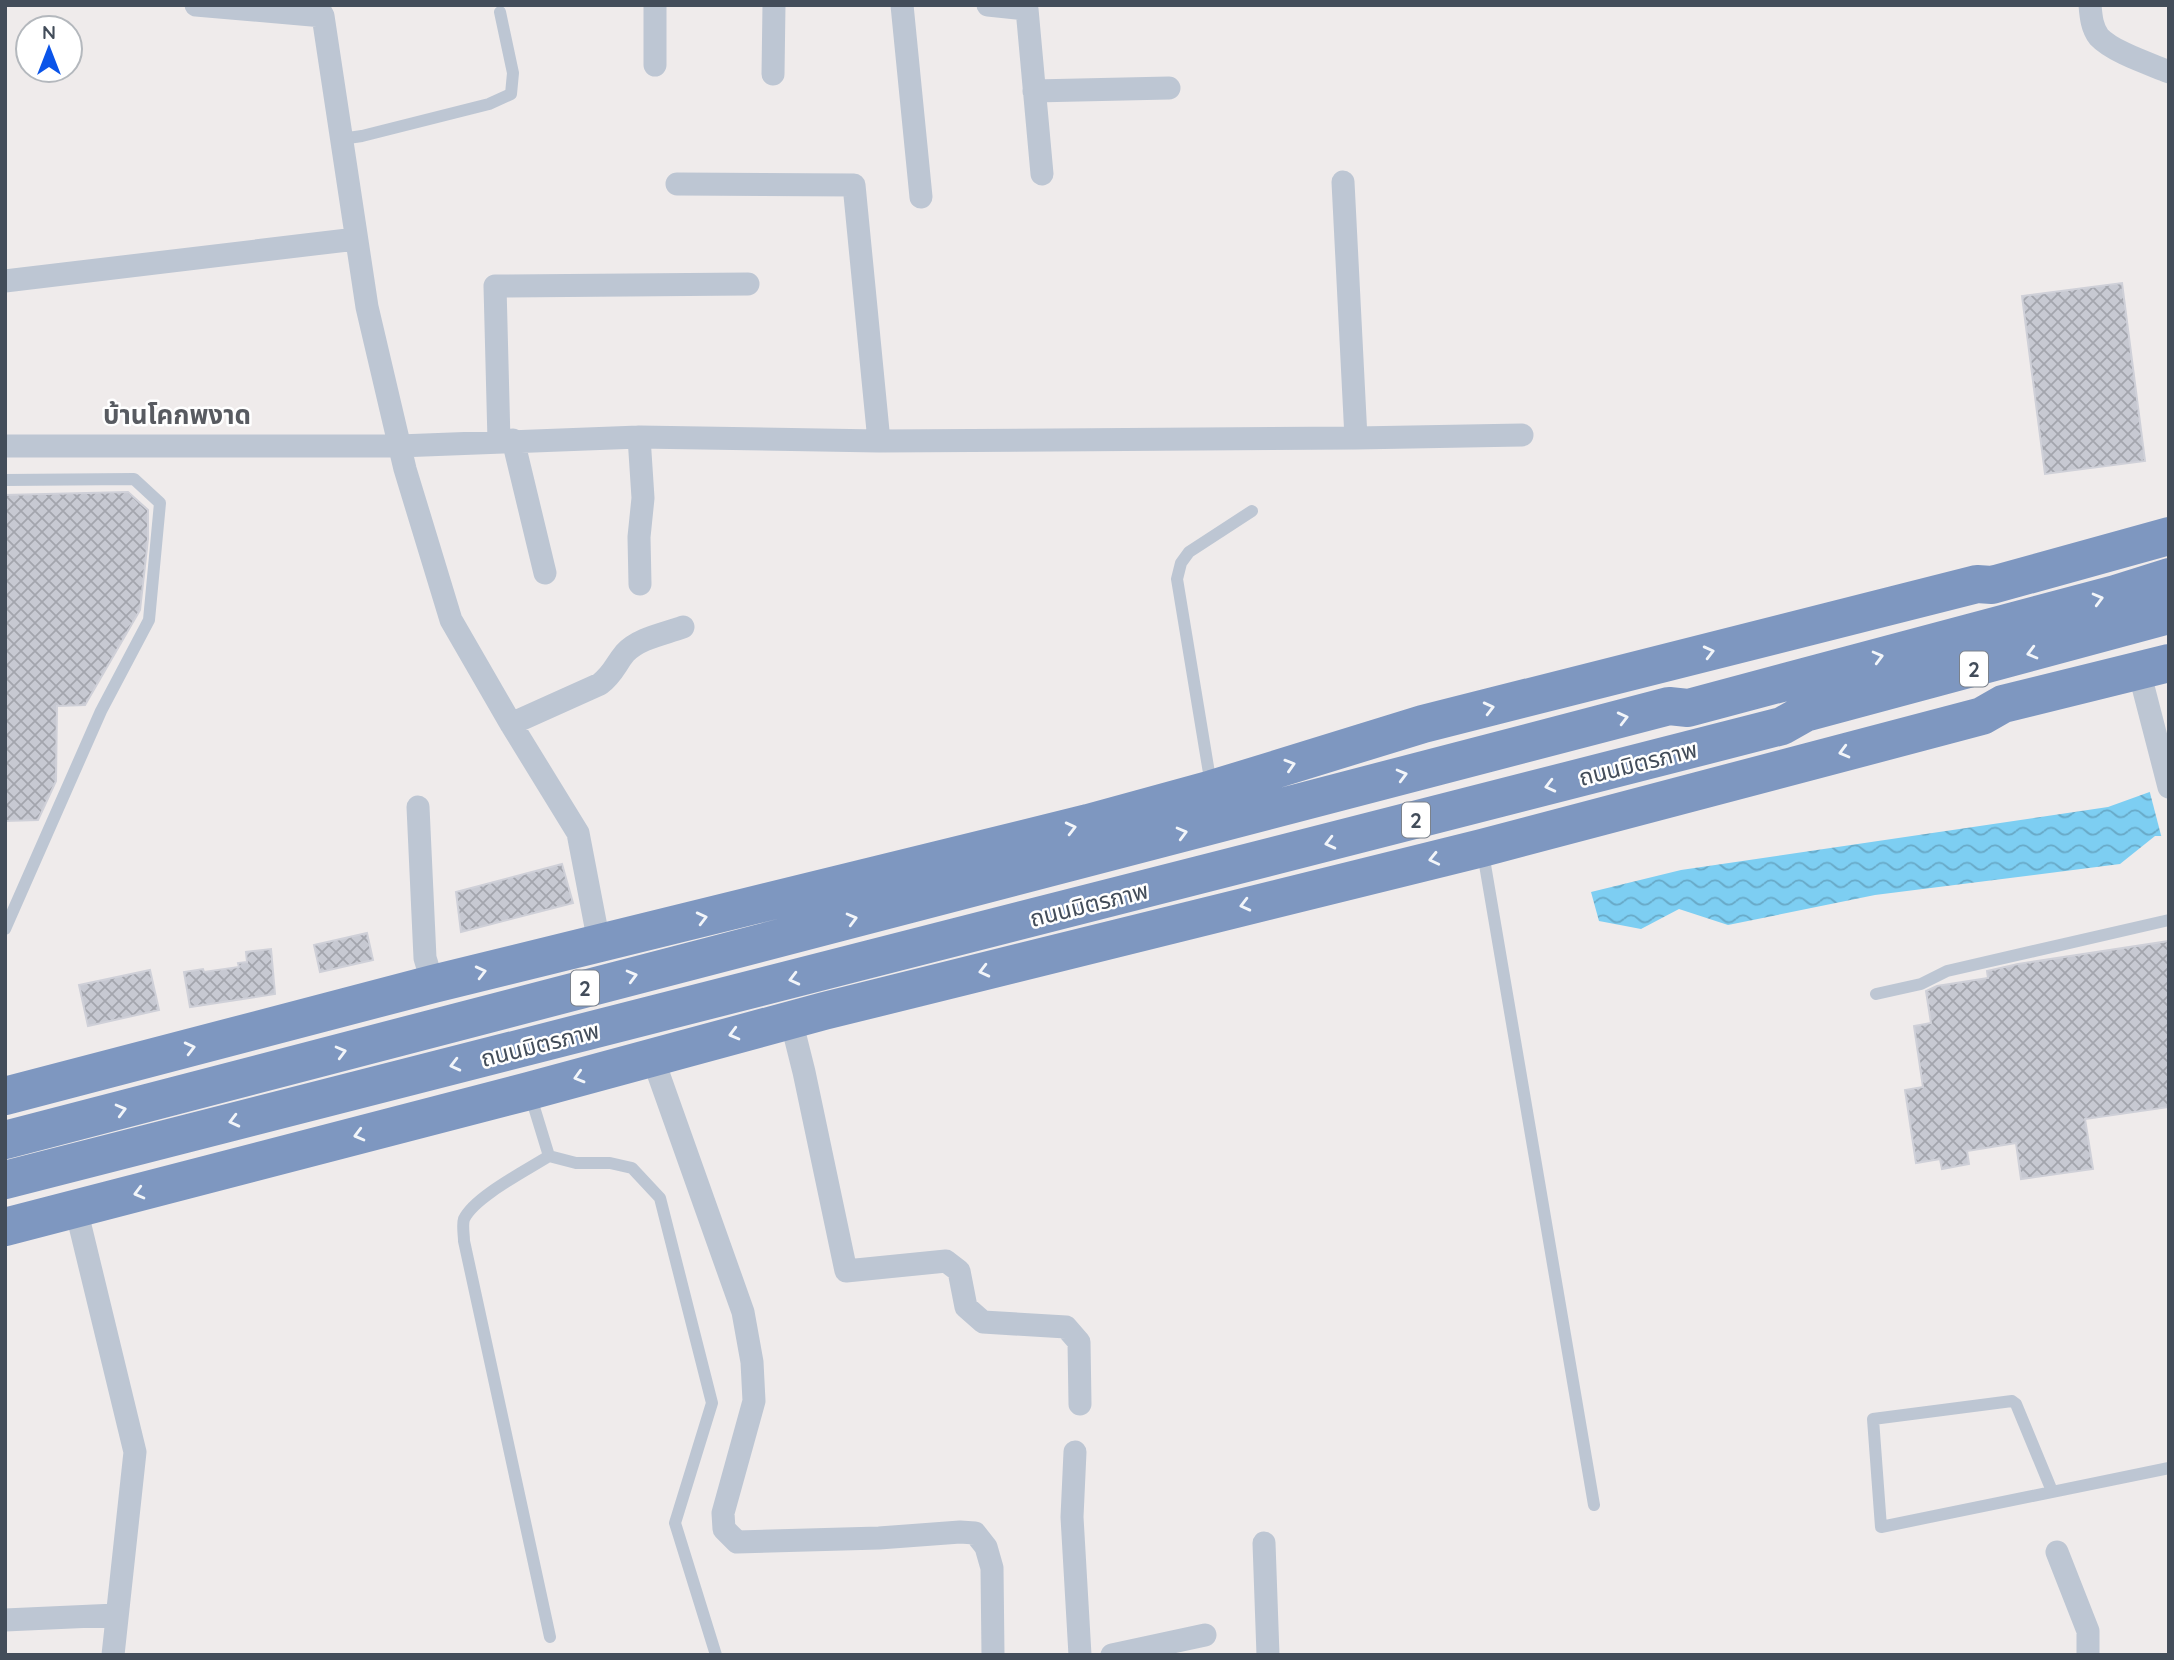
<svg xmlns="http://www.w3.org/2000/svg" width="2174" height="1660" viewBox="0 0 2174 1660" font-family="Quicksand,'Noto Sans Thai',sans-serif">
<defs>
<pattern id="water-waves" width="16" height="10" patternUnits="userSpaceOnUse" patternTransform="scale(1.75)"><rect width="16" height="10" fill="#7dcef2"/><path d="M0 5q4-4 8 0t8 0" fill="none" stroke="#68a9c7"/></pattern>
<pattern id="building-cross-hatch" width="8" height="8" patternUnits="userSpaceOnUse" patternTransform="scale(1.75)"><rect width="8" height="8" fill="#c7c9d2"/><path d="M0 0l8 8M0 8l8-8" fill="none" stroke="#a3a5ad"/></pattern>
</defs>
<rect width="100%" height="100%" fill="#efebeb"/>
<!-- water -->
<path fill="url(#water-waves)" d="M2169,785v51h-14l-35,28 -245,31 -147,30 -49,-16 -38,20 -42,-8 -8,-29 90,-22 427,-63z"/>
<!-- pier -->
<path fill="#efebeb" d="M2169,782v57h-7l-13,-50z"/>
<!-- building -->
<path fill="url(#building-cross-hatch)" stroke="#cfd0d8" stroke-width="2" d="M2122,283l23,178 -100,13 -23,-178z
M128,492l20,18v29l-8,71 -55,95 -28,1 -1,75 -18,39 -33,1v-326z
M562,864l11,39 -112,29 -5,-40z
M367,933l6,27 -53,12 -6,-27z
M2169,941v166l-84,12 8,50 -72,10 -5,-36 -49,8 2,13 -27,5 -2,-10 -24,4 -11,-73 18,-3 -9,-61 17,-3 -5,-32 11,-5 51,-8 -1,-7 31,-7z
M271,949l4,45 -85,13 -6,-35 19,-3 1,3 35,-5 -1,-4 9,-1 -1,-10z
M150,970l9,40 -71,16 -9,-41z"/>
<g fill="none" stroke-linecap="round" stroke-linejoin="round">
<!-- lane -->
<path stroke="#bdc6d3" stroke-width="12" d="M341,139l21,-3 127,-32 22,-10 2,-21 -13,-61
M5,480l129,-1 26,24 -11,117 -48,91 -96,218
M1211,785l-34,-206 4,-16 8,-11 63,-41
M1483,853l111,652
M1876,994l45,-10 26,-13 222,-51
M530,1094l19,62 27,7h34l22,5 28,30 52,205 -37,120 41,132
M549,1156c-22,14 -75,41 -85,63 -2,6 0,16 0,22l86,396
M2052,1491l-36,-87 -4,-3 -139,18 8,108 288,-59"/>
<!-- street -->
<path stroke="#bdc6d3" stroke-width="23" d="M196,5l127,11
M317,5l6,11 44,291 38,162 46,151 60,104 67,109 18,94
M655,5v60
M902,5l19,192
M988,5l39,4 15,165
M2090,5c1,12 2,23 9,32 14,15 51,27 70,35
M773,74l1,-69
M1034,91l135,-3
M677,184l177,1 25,256
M5,281l351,-42
M639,437l4,61 -4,39 1,47
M1356,438l166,-3
M513,440l32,133
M499,441l-4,-155 253,-2
M5,446h394l240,-9 240,4 477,-3 -13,-256
M2139,671l30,116
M511,724l89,-40c14,-11 15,-19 25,-31 14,-15 39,-19 58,-26
M418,807l7,151 8,26
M791,1020l13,52 42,199 100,-10 13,10 7,36 17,15 83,5 13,15 1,62
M652,1056l91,256 9,50 2,39 -31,112 1,16 13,13 142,-4 81,-6 15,1 11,14 6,21 1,87
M76,1209l59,243 -22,203
M1075,1452l-3,65 8,138
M1264,1543l4,112
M2057,1552l31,79v24
M5,1620l111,-5
M1112,1655l93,-20"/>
<!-- highway -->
<path stroke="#7e97c0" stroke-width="38" d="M5,1096l428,-112 655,-161 124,-34 211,-65 554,-140 15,1 177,-49
M5,1140l1664,-434 19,2 427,-114 54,-17
M5,1180l1777,-454 23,-13 364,-98
M5,1227l524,-136 295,-80 658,-163 500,-132 21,-12 166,-41"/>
</g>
<!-- one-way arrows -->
<defs><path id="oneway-chevron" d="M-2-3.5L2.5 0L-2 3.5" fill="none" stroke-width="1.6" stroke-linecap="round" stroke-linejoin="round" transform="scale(1.75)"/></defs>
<g stroke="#f2f5f9">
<use href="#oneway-chevron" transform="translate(2098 599) rotate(-15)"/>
<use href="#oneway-chevron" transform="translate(1709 652) rotate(-14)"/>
<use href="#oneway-chevron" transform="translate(2032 653) rotate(165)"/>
<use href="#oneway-chevron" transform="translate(1878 657) rotate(-15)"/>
<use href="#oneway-chevron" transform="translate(1489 708) rotate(-14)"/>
<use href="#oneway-chevron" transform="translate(1623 718) rotate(-14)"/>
<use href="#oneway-chevron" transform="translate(1844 752) rotate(165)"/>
<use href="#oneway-chevron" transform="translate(1290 765) rotate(-17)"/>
<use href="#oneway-chevron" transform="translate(1402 775) rotate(-15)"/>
<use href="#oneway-chevron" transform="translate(1550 786) rotate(166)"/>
<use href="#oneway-chevron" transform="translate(1071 828) rotate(-14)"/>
<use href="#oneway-chevron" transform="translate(1182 833) rotate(-15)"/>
<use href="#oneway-chevron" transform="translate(1330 843) rotate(166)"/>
<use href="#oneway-chevron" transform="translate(1434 859) rotate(167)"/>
<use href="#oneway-chevron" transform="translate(1245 905) rotate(166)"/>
<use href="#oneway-chevron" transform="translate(702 918) rotate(-14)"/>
<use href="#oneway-chevron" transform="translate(852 919) rotate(-15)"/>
<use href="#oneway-chevron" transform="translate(984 971) rotate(166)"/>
<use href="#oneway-chevron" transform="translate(481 972) rotate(-14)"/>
<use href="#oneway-chevron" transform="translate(632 976) rotate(-15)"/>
<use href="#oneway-chevron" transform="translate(794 979) rotate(166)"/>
<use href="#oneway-chevron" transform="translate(734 1034) rotate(165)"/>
<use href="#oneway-chevron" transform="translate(190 1048) rotate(-14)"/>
<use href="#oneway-chevron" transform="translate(341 1052) rotate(-15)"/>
<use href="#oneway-chevron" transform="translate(455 1065) rotate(166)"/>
<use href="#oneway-chevron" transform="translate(579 1077) rotate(164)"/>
<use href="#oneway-chevron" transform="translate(121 1110) rotate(-15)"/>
<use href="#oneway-chevron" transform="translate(234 1121) rotate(166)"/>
<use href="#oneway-chevron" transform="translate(359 1135) rotate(165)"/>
<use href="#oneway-chevron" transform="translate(139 1193) rotate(165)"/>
</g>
<g text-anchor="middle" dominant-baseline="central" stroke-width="5" stroke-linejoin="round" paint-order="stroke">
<!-- shield labels -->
<g fill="#fff" stroke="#7b828c" stroke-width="2">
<rect x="1960" y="651.5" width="28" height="35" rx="5"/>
<rect x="1402" y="802.5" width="28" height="35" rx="5"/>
<rect x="571" y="970.5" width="28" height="35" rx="5"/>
</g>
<g font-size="21" font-weight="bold" fill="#434d5a">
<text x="1974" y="669">2</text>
<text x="1416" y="820">2</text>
<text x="585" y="988">2</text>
</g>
<!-- street labels -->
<g font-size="23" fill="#434d5a" stroke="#fff">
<text transform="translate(1638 763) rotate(-14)">ถนนมิตรภาพ</text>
<text transform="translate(1089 904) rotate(-14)">ถนนมิตรภาพ</text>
<text transform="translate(540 1044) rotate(-14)">ถนนมิตรภาพ</text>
</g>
<!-- quarter labels -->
<g font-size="26" font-weight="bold" fill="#585b61" stroke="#fff">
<text x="177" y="414">บ้านโคกพงาด</text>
</g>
</g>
<!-- border -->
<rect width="2174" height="1660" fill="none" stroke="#434d5a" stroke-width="14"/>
<!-- north arrow -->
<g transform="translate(49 49)"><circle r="33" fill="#ffffff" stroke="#b4b8bd" stroke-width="2"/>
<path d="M0-5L12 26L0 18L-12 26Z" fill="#0a54e9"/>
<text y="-10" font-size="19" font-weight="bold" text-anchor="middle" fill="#434d5a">N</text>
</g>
</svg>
